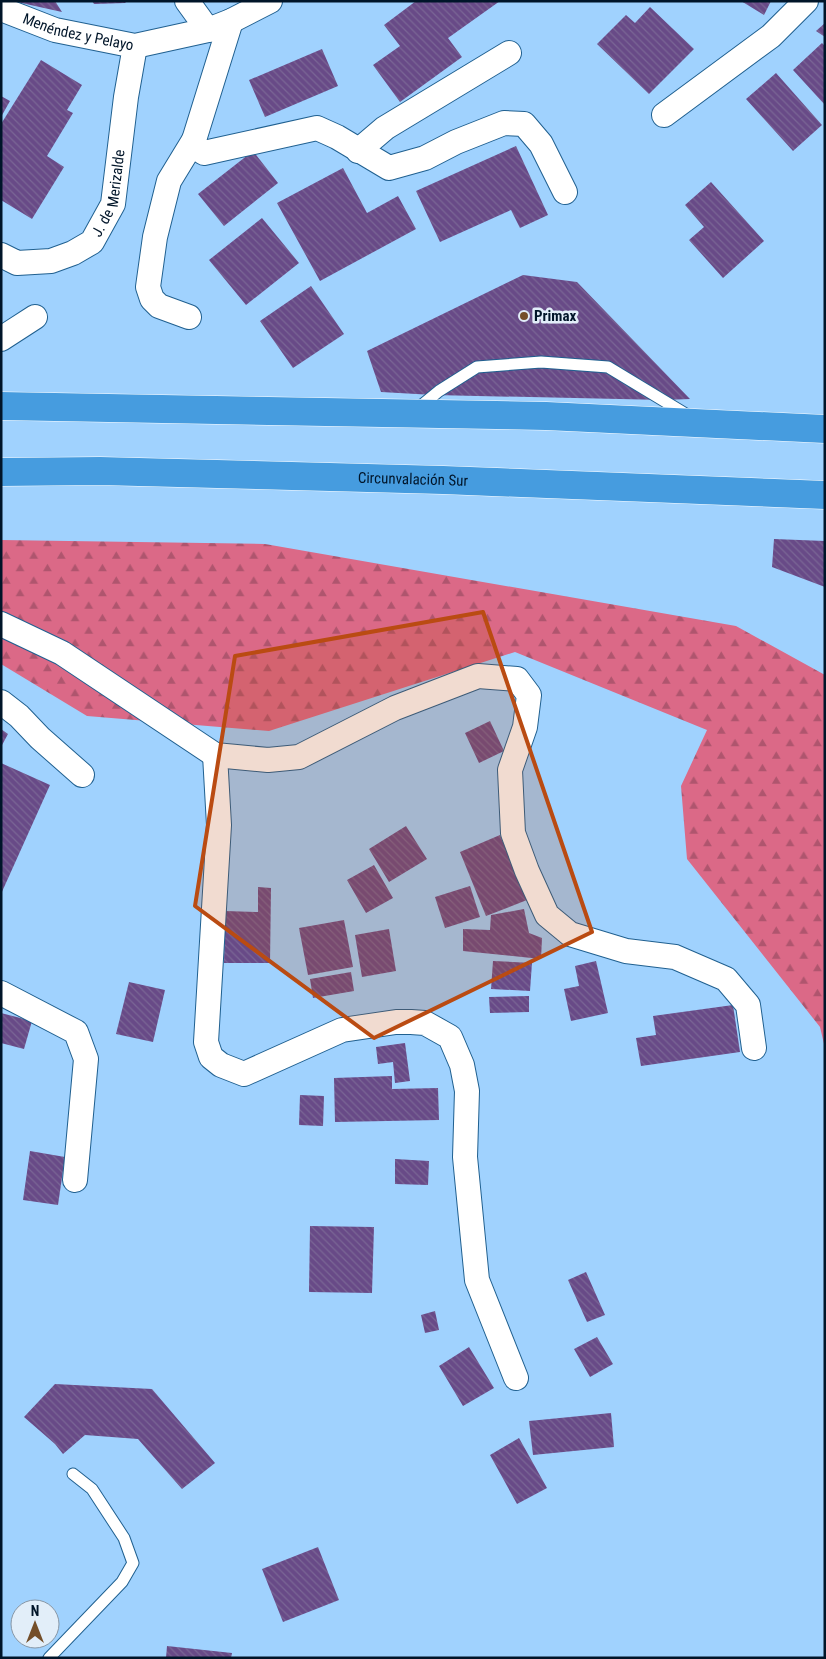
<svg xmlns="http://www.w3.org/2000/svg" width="826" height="1659" viewBox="0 0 826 1659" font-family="'Roboto Condensed',sans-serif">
<defs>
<pattern id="forest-firs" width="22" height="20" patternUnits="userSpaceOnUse" patternTransform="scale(1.25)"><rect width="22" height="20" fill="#db6987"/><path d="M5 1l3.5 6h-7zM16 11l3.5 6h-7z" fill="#af556e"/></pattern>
<pattern id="building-back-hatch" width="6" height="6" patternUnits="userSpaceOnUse" patternTransform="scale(1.25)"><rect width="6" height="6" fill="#684a87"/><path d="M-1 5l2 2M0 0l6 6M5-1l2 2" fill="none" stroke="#7a6695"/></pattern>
</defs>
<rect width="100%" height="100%" fill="#a0d2fe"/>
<!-- forest -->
<path fill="url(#forest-firs)" d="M1,540l264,4 471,82 89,49v373l-5,-21 -133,-168 -6,-73 26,-56 -192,-78 -246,79 -182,-15 -86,-52z"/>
<!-- building -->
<path fill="url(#building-back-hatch)" d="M17,1h38l7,11 -45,-10z
M92,1h35l-2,2 -31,1z
M416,1h84l-52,37 14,19 -62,45 -27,-37 27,-19 -16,-21z
M741,1h30l-7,14z
M650,7l44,42 -45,45 -52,-50 29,-29 9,8z
M825,23v14l-9,-6z
M822,43l3,3v59l-32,-35z
M322,49l16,37 -73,31 -16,-37z
M41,60l41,25 -15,25 6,3 -26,43 17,11 -32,52 -31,-19v-76z
M776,73l46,52 -29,26 -47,-52z
M1,96l9,5 -9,16z
M516,146l32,69 -28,13 -9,-18 -71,32 -24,-51z
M253,151l25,32 -54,43 -26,-32z
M343,168l24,45 31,-17 18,33 -96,52 -43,-78z
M711,182l53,59 -41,37 -34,-38 15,-13 -19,-22z
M262,218l37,45 -53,42 -37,-45z
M523,275l54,7 113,117 -26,1 -230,-5 -53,-3 -14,-41z
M311,286l33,48 -51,34 -33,-47z
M774,539l51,2v46l-53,-20z
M490,721l14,30 -25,12 -14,-30z
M1,729l7,5 -7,13z
M1,763l49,22 -49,109z
M406,826l21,33 -38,23 -20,-33z
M500,835l27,65 -41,16 -26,-64z
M374,865l19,33 -27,15 -19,-33z
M470,886l10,31 -35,11 -10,-31z
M258,887l13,1 -1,75h-46l1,-52 33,1z
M524,909l5,24 13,5 -1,21 -78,-8v-22l27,1 1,-15z
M344,920l9,47 -45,8 -9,-47z
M389,929l7,42 -34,6 -7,-42z
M493,961l39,2 -2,28 -39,-2z
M596,961l12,52 -37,8 -7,-32 15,-3 -4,-20z
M351,972l3,19 -41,7 -3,-19z
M129,982l36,8 -12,52 -37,-8z
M529,996v16l-39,1 -1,-16z
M733,1005l7,47 -99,14 -5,-28 20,-3 -3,-19z
M1,1013l31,8 -8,28 -23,-6z
M405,1043l5,38 -15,2 -2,-21 -15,2 -2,-17z
M392,1076v13l46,-1 1,32 -104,2 -1,-44z
M300,1095l24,1 -1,30 -24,-1z
M30,1151l35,6 -7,48 -35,-5z
M395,1159l34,2 -1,24 -33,-1z
M310,1226l64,1 -2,66 -63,-1z
M586,1272l19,43 -18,7 -19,-42z
M435,1311l4,19 -14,3 -4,-18z
M597,1337l16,27 -23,13 -16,-28z
M469,1347l25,41 -31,18 -24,-40z
M55,1384l97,5 63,74 -33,26 -44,-50 -53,-4 -22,19 -8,-10 -31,-27z
M611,1413l3,34 -81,8 -4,-34z
M519,1438l28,50 -30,16 -27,-49z
M318,1547l21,53 -56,22 -21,-53z
M167,1646l65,7 -1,5h-65z"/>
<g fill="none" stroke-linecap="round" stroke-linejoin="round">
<!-- lane casing -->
<g stroke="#206090" stroke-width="13">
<path id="lane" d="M417,409l22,-18 38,-24 64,-5 67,5 81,49
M49,1658l73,-76 11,-19 -9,-25 -32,-49 -19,-15"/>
</g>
<!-- street casing -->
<g stroke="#206090" stroke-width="26">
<g id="street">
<path d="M187,1l21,29"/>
<path id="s1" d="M1,9l54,21 80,16 73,-16 23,-9 39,-20"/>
<path d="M231,21l-37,119 3,8 7,5 113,-25 20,9 52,31 36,-10 31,-16 48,-19 20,1 17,20 24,48"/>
<path d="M664,115l107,-79 35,-35"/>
<path d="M358,151l27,-23 124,-75"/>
<path id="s2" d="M1,255l16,8 34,-2 22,-8 19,-11 21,-38 13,-107 9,-51"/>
<path d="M189,317l-30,-11 -7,-7 -4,-12 7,-50 14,-56 25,-41"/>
<path d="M1,339l34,-22"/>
<path d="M1,624l61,29 153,102 53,5 31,-3 96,-49 83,-32 39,3 12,16 -4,32 -15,43 3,63 14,38 20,44 23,19 56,17 49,6 51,22 22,26 6,43"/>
<path d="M1,702l18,14 21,22 42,37"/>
<path d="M215,755l4,70 -13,217 5,15 10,8 23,9 98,-44 54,-8h15l14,1 25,14 12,28 5,26 -2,66 12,123 39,98"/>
<path d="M1,993l75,39 10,27 -11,121"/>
</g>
</g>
<!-- highway casing -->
<g stroke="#fff" stroke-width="29">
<g id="highway">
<path d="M1,406l545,10 279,13"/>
<path id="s3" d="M1,472l99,-1 343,9 382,15"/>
</g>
</g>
<!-- lane -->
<use href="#lane" stroke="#fff" stroke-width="11"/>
<!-- street -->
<use href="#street" stroke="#fff" stroke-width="24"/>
<!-- highway -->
<use href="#highway" stroke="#469cdf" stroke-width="28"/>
</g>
<!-- marked area -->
<path fill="#ba4b12" fill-opacity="0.2" stroke="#ba4b12" stroke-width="4" stroke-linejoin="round" d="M483,612l109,320 -218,106 -179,-132 40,-250z"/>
<!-- markers -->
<circle fill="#744f2a" stroke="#e2eef9" stroke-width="2" cx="524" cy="316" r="5"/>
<g text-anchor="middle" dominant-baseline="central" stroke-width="5" stroke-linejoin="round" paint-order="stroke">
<!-- street labels -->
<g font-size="15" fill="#001529" stroke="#e2eef9">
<text stroke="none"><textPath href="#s1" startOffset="81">Menéndez y Pelayo</textPath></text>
<text stroke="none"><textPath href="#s2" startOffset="150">J. de Merizalde</textPath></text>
<text stroke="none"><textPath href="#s3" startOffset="412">Circunvalación Sur</textPath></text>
</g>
<!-- poi labels -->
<g font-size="15" font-weight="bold" fill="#001529" stroke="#e2eef9" text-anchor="start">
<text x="534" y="316">Primax</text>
</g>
</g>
<!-- border -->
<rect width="826" height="1659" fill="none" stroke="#001529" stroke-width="5"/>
<!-- north arrow -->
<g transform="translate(35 1624)"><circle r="24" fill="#e2eef9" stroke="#8897a6"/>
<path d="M0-4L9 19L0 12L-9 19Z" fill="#744f2a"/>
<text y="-8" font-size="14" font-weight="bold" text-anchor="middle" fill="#001529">N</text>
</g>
</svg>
